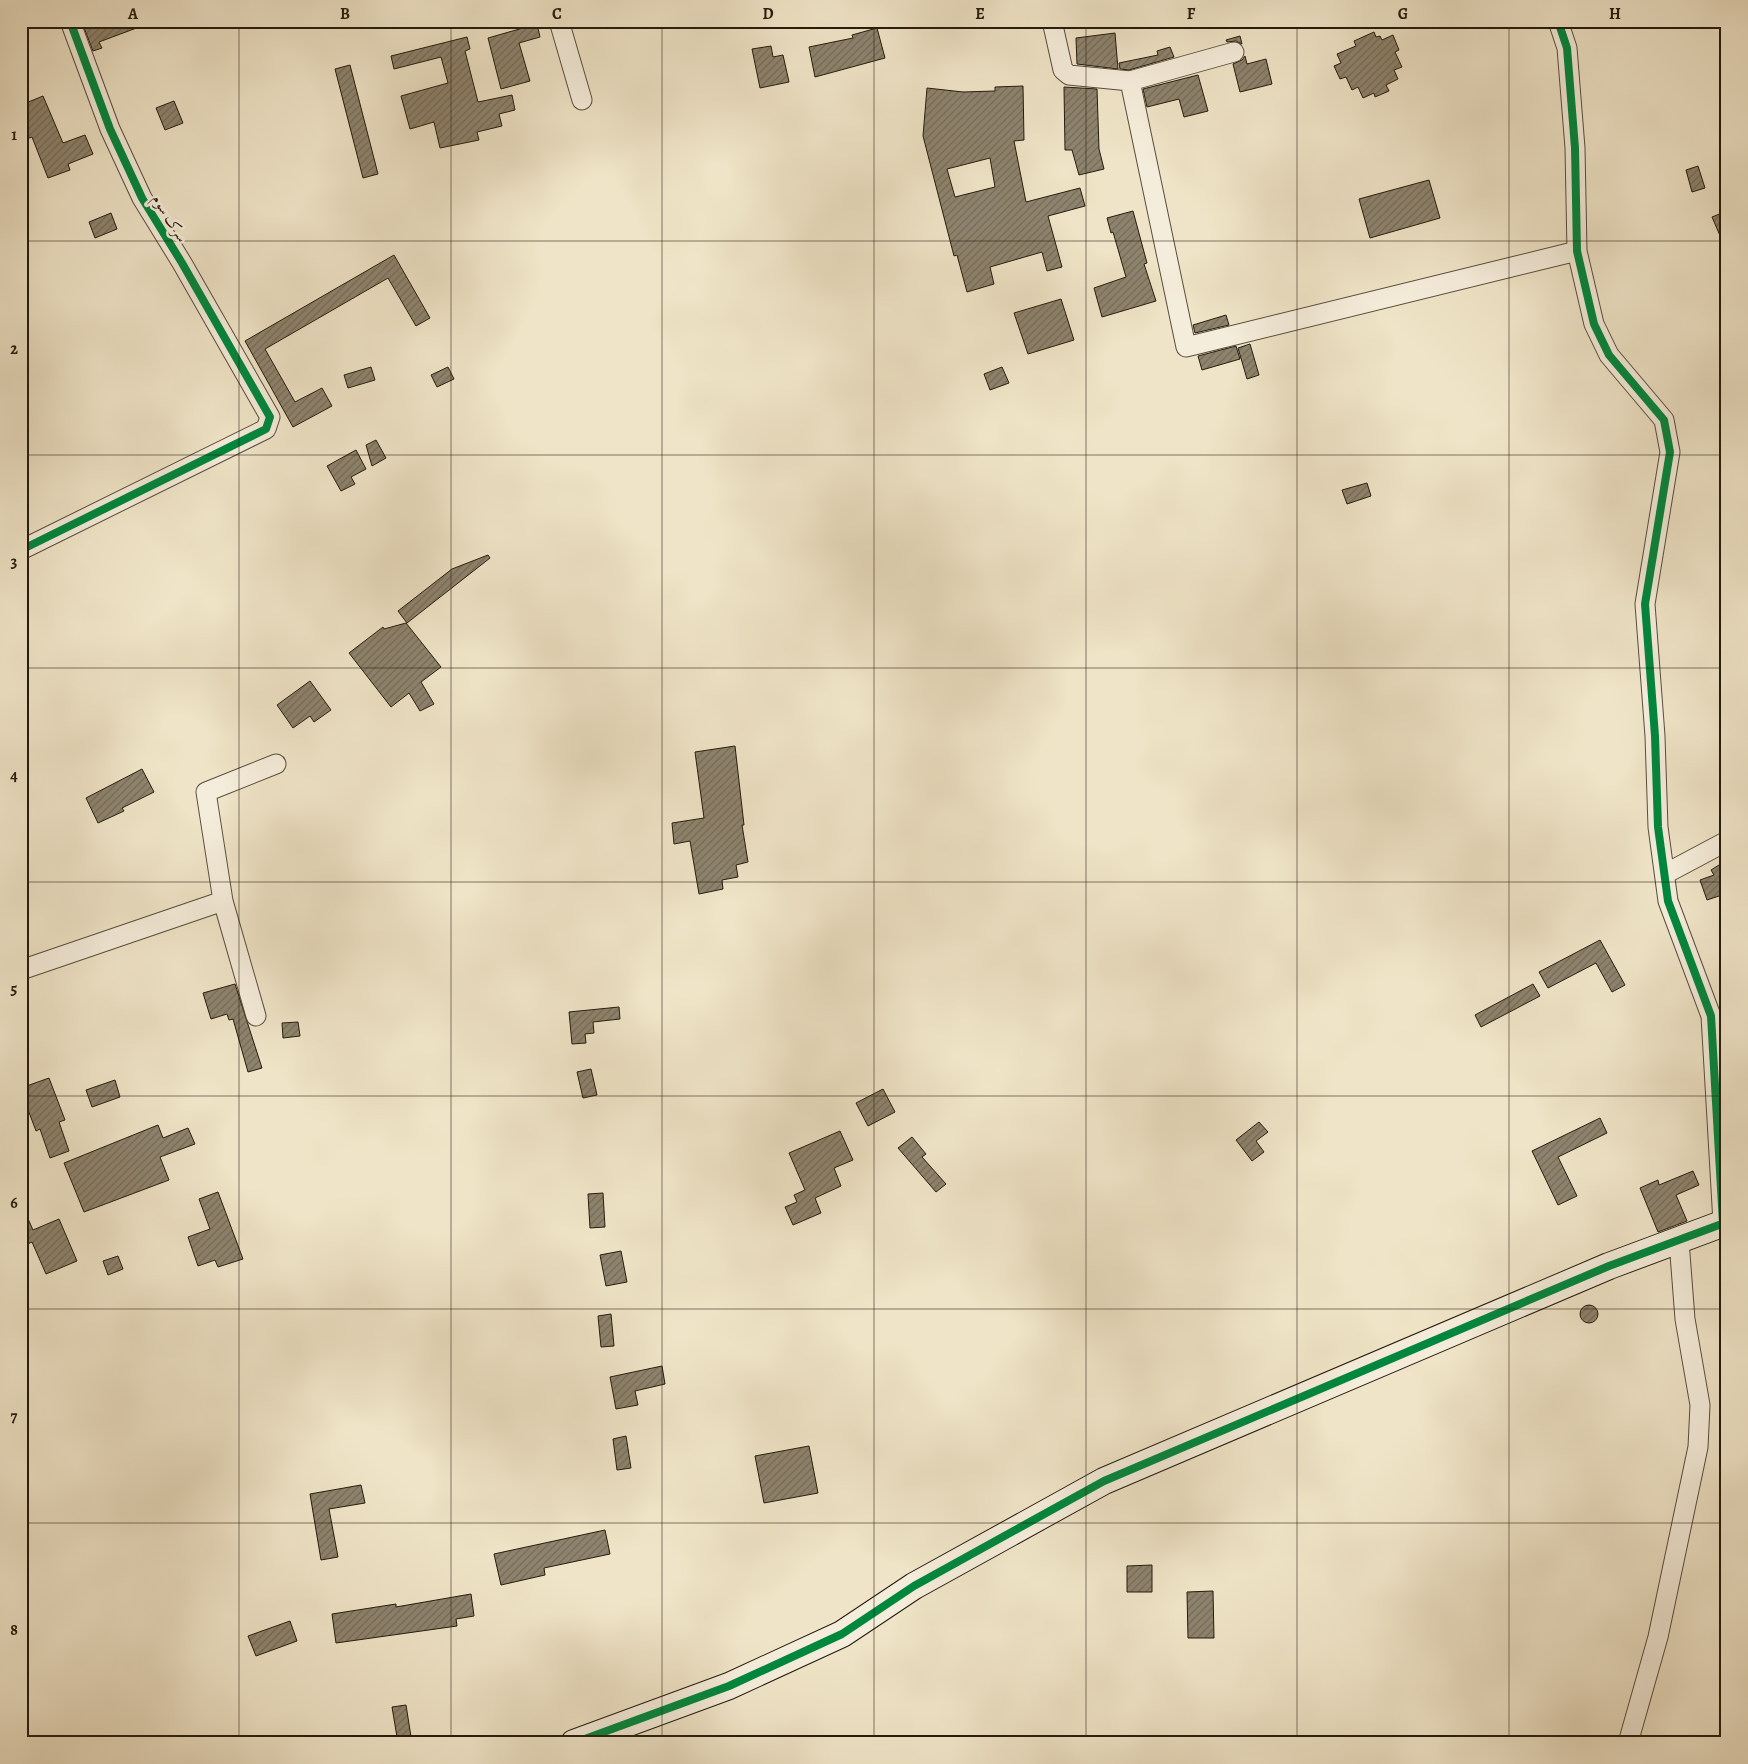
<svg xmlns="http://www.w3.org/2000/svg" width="1748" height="1764" viewBox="0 0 1748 1764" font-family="Alegreya,Amiri,serif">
<defs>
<pattern id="building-hatch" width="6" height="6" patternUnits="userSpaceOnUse" patternTransform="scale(1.25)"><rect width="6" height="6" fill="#8e846e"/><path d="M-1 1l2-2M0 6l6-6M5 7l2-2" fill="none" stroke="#746b59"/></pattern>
</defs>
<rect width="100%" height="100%" fill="#efe4c7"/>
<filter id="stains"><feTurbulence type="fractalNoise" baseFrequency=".004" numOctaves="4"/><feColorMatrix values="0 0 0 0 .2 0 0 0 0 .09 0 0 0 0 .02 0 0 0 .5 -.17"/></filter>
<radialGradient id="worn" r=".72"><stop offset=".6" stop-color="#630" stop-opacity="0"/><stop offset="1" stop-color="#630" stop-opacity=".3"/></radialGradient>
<!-- building -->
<path fill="url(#building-hatch)" stroke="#251b0d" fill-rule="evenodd" d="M93,21h57v2l-51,19 3,6 -9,3 -10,-26z
M537,24l3,13 -21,6 11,38 -29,8 -13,-51z
M877,28l8,30 -70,19 -6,-30 44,-9 -1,-3z
M1374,32l2,5 4,-1 2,4 11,-5 6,15 -4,2 7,15 -8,3 4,9 -12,6 3,6 -14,6 -1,-4 -11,5 -5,-11 -6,3 -6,-13 -6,2 -6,-13 7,-3 -4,-9 19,-8 -2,-5z
M1115,33l3,36 -41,-5 -1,-26z
M1240,36l2,8 -6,-3 -9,1 -1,-2z
M467,37l3,12 -5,2 13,51 34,-7 3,15 -16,4 3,12 -25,6 2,8 -39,8 -6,-26 -24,7 -9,-33 47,-13 -7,-26 -47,12 -3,-13z
M771,46l2,11 10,-2 6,27 -29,6 -8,-39z
M1170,47l4,10 -45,13 -9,-1 -1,-6 39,-8 -1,-4z
M1245,56l2,8 19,-5 6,25 -32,8 -7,-28 9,-4z
M350,65l28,109 -15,4 -28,-109z
M1198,75l10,36 -24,6 -5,-18 -32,8 -4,-18z
M1023,86l1,54 -10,1 12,61 54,-14 5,18 -37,10 14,51 -15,4 -5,-19 -52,15 4,17 -27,8 -10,-37 -3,1 -31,-120 4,-48 36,4 32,-1v-4zM990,158l5,29 -40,10 -8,-28z
M1064,87l33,2 2,60 5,20 -25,6 -7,-25h-7z
M43,96l20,47 22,-8 8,19 -25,10 2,6 -22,8 -16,-41 -11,4v-36z
M174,101l9,22 -18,7 -9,-22z
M1698,166l7,22 -13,4 -6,-22z
M1429,180l11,38 -70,20 -11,-39z
M1133,211l14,52 -3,1 12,37 -54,16 -8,-29 32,-11 -13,-45 -2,1 -4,-15z
M1727,211v41l-15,-35z
M111,213l6,16 -22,9 -6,-16z
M394,255l36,63 -14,8 -28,-48 -123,71 30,53 27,-14 10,18 -39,21 -48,-86z
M1061,299l13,41 -46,14 -14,-41z
M1226,315l3,10 -34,8 -2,-8z
M1250,344l9,31 -12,4 -9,-31z
M1236,346l4,13 -38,11 -4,-14z
M371,367l4,13 -27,8 -4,-13z
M448,367l6,12 -17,8 -6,-12z
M1002,367l7,16 -19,7 -6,-16z
M376,440l10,18 -14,8 -6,-21z
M356,450l10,19 -15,8 4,7 -14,7 -14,-25z
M1367,483l4,13 -24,8 -5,-14z
M488,555l2,3 -83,65 -9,-12 54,-42z
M406,623l35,44 -20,15 13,22 -14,7 -11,-18 -18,14 -42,-54 34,-26 1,2z
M310,681l21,29 -17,12 -4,-6 -17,12 -16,-23z
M735,746l9,79h-2l6,37 -12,3 2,12 -16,3 1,9 -24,5 -9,-53 -16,3 -2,-21 32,-5 -9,-66z
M142,769l12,23 -32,16 2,3 -26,12 -12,-25z
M1727,860v37l-2,-3 -18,6 -7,-20 14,-5 -3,-5z
M1600,940l25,45 -13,7 -16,-29 -48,25 -9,-16z
M235,984l27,84 -14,4 -15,-53 -4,1 -2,-6 -16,5 -8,-26z
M1533,984l7,12 -59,31 -6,-12z
M619,1007l1,12 -27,3 1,11 -9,1 1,9 -14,1 -3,-32z
M298,1022l2,14 -17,2 -1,-15z
M591,1069l6,26 -14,3 -6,-26z
M49,1078l16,42 -6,2 10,29 -19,7 -10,-29 -4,2 -15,-40v-3z
M115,1080l5,17 -28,10 -6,-17z
M883,1089l12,23 -27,14 -12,-23z
M1600,1118l7,15 -49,24 19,39 -19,9 -26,-54z
M1259,1122l9,10 -12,9 8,11 -12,9 -16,-21z
M158,1125l5,13 25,-10 7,16 -35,13 9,23 -85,32 -20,-49z
M840,1131l13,29 -19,8 7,18 -26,12 6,15 -28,12 -8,-18 12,-5 -3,-7 11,-5 -16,-37z
M912,1137l14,17 -4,3 24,27 -10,8 -38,-44z
M1693,1171l6,14 -23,10 11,26 -29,11 -18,-44 18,-8 1,5z
M218,1192l25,67 -25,8 -3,-7 -17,6 -10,-29 22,-8 -11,-30z
M603,1193l2,34 -15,1 -2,-34z
M21,1203l12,27 26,-11 18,42 -31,13 -14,-32 -11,5z
M621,1251l6,31 -21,4 -6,-31z
M118,1256l5,13 -15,6 -5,-14z
M1580 1314a9 9 0 1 1 18 0a9 9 0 1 1-18 0Z
M611,1314l3,32 -13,1 -3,-31z
M662,1366l3,18 -30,7 3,14 -22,4 -6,-32z
M626,1436l5,32 -14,2 -4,-31z
M809,1446l9,47 -54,10 -9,-47z
M361,1485l4,18 -36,6 9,48 -17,3 -11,-66z
M605,1530l5,24 -66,14 1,7 -44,10 -7,-31z
M1152,1565v27h-25v-26z
M1213,1591l1,47h-26l-1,-46z
M471,1594l3,22 -18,3 1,7 -121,17 -4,-29 64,-10v3z
M290,1621l7,20 -41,15 -8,-20z
M406,1705l6,38h-14l-6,-36z"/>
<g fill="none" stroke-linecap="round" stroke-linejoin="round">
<!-- street casing -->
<g stroke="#584d3c" stroke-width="21">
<path id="street" d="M559,21l23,79
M1052,21l11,49 6,5 61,6 104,-29
M1558,21l9,27 8,100 2,103 17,73 15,31 55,65 6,32 -25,152 10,132 3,91 10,74 43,115 12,207
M1130,81l56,266 391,-96
M21,550l245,-121 4,-12 -88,-154 -40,-65 -32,-69 -40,-108
M1665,874l62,-33
M21,970l202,-69
M256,1016l-33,-115 -17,-109 70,-28
M1628,1743l30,-106 40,-190 2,-42 -15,-86 -6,-78"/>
</g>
<!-- secondary casing -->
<g stroke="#251b0d" stroke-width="28">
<path id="secondary" d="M574,1743l155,-57 113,-52 72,-48 190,-105 505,-215 118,-44"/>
</g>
<!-- street -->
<use href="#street" stroke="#f5eddb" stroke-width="19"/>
<!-- secondary -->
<use href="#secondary" stroke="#f5eddb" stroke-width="26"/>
<!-- cycleway casing -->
<g stroke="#f5eddb" stroke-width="11">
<path id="cycleway" d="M1558,21l9,27 8,100 2,103 17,73 15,31 55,65 6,32 -25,152 10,132 3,91 10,74 43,115 12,207
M21,550l245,-121 4,-12 -88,-154 -40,-65 -32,-69 -40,-108
M574,1743l155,-57 113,-52 72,-48 190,-105 505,-215 118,-44"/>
</g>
<!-- cycleway -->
<use href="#cycleway" stroke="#00873e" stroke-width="8"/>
</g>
<!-- grid -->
<path fill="none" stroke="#251b0d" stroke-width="1" stroke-opacity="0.55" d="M239,21v1722M451,21v1722M662,21v1722M874,21v1722M1086,21v1722M1297,21v1722M1509,21v1722M21,241h1706M21,455h1706M21,668h1706M21,882h1706M21,1096h1706M21,1309h1706M21,1523h1706"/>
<g text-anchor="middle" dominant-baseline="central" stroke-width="5" stroke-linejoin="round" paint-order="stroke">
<!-- street labels -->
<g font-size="15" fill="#251b0d" stroke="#f5eddb">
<text transform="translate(170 218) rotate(58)">سرک سوم</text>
</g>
</g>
<!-- margin -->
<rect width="1748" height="1764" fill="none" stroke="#efe4c7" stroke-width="55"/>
<rect x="28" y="28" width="1692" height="1708" fill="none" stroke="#251b0d" stroke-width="2"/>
<g font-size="16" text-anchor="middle" font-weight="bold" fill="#251b0d">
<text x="133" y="19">A</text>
<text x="345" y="19">B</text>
<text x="557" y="19">C</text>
<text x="768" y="19">D</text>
<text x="980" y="19">E</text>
<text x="1191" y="19">F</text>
<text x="1403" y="19">G</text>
<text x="1615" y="19">H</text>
<text x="14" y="140">1</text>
<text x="14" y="354">2</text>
<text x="14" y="567">3</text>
<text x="14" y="781">4</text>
<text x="14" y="994">5</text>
<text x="14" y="1208">6</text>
<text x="14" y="1422">7</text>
<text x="14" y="1635">8</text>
</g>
<rect width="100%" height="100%" filter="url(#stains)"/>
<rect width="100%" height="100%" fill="url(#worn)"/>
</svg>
